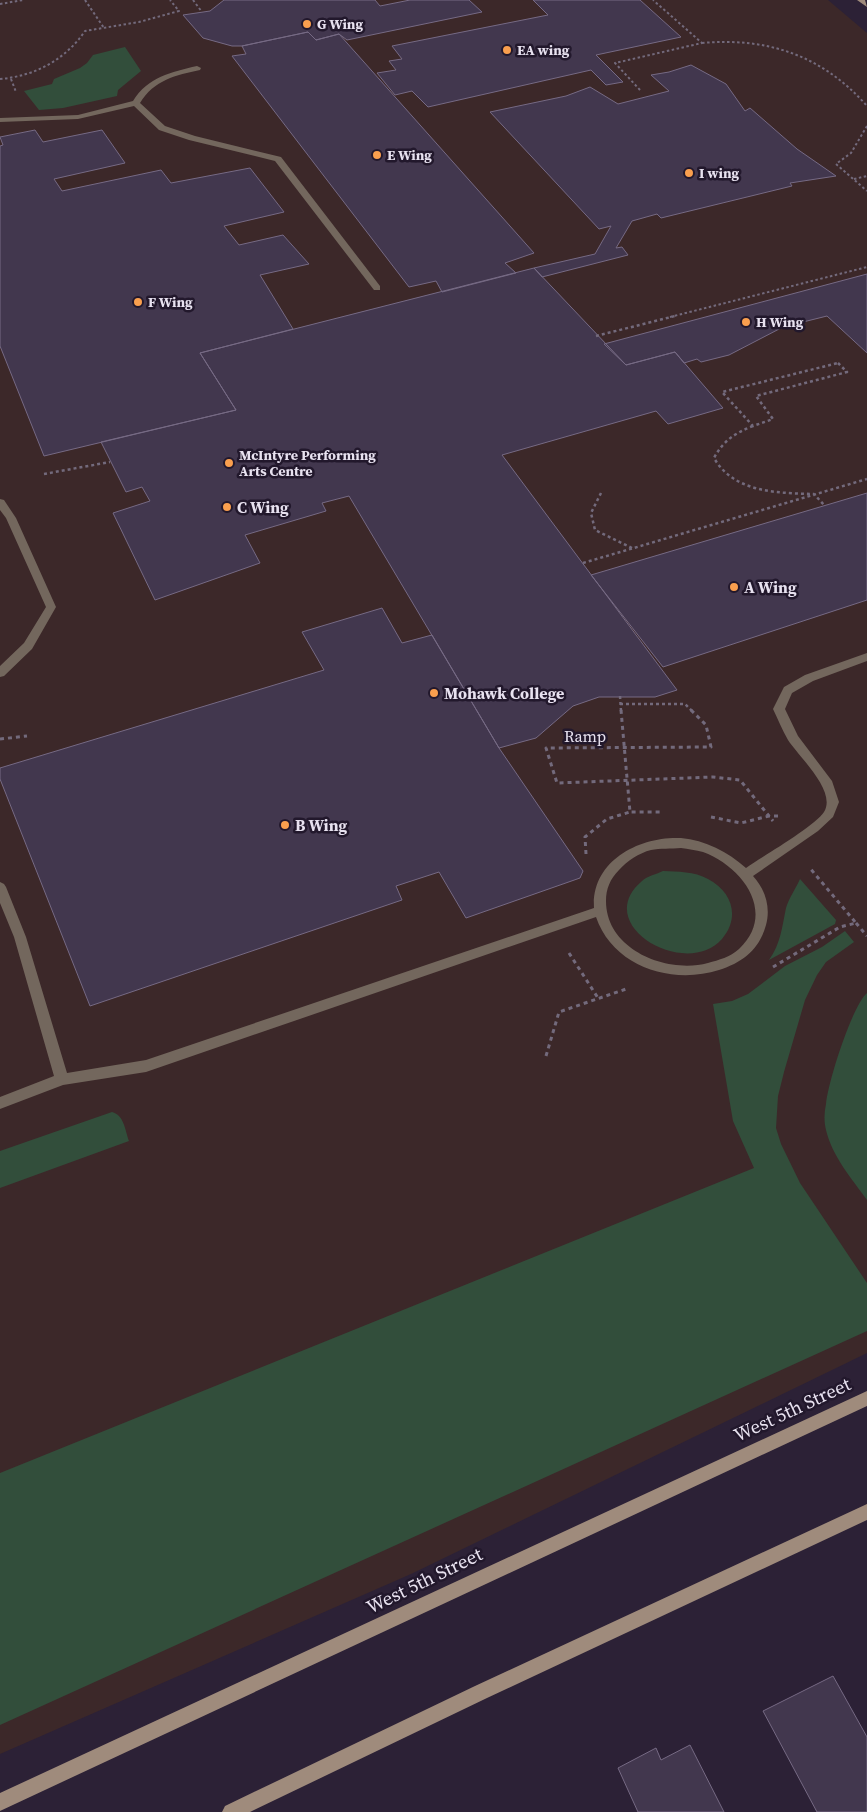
<svg xmlns="http://www.w3.org/2000/svg" width="867" height="1812" viewBox="0 0 867 1812" font-family="'Source Serif 4',serif">
<rect width="100%" height="100%" fill="#2c2136"/>
<!-- education -->
<path fill="#3c2829" d="M0,0h828l39,33v1320l-456,221 -411,180z"/>
<!-- green -->
<path fill="#324e3b" d="M125,47l16,24 -23,19 -1,6 -54,12 -24,2 -15,-19 28,-7 2,-5 26,-11 7,-5 6,-8z
M663,871c15,1 31,0 45,8 25,13 32,39 14,60 -36,41 -132,-14 -80,-58 5,-5 15,-7 21,-10z
M800,879l36,41 -1,4 -66,36c12,-17 13,-33 17,-52 3,-10 10,-20 14,-29z
M845,931l9,11 -28,20 -9,13 -12,25 -21,72 -6,24 -2,32 5,16 19,39 67,100v48l-867,394v-252l754,-305 -21,-47 -20,-117 19,-3 16,-7 37,-28 37,-19z
M867,993v207c-15,-21 -35,-44 -41,-70 -2,-8 -2,-17 0,-26 2,-22 26,-98 41,-111z
M112,1112c12,3 13,18 17,29l-129,47v-37z"/>
<!-- building -->
<path fill="#42374e" stroke="#766a84" d="M224,0h151l5,6 30,-6h59l13,12 -135,28 -8,-6 -23,6 -8,-8 -66,14h-10l-29,-8 -20,-23 27,-4z
M533,0h107l41,37 -85,18 27,27 -17,3 -15,-15 -163,37 -16,-16 -17,4 -18,-22 19,-3 -7,-9 13,-2 -10,-13 156,-31z
M308,32l8,8 23,-6 195,219 -29,10 11,10 -74,19 -6,-11 -27,6 -177,-231 14,-2 -4,-8z
M691,65l35,19 19,27 5,-3 47,41 39,27 -46,7 2,3 -131,32 -4,-4 -25,7 -16,27 6,-1 6,8 -86,22 -8,-9 61,-14 16,-28 -12,3 -109,-117 76,-16 24,-9 28,17 51,-13 -18,-16 18,-3z
M35,130l8,12 59,-12 23,33 -71,16 8,12 99,-21 10,13 79,-15 34,44 -60,14 15,19 44,-10 26,29 -49,11 33,54 -93,24 36,57 -192,46 -44,-110v-200l3,-1 -3,-8z
M534,268l92,97 49,-13 48,56 -55,16 -12,-13 -154,44 175,235 -22,7h-56l-26,9 -37,32 -37,10 -150,-252 -27,7 4,8 -81,24 15,28 -105,37 -42,-87 37,-12 -8,-14 -16,5 -25,-50 135,-32 -36,-57z
M867,274v79l-40,-37 -44,11 -54,28 -28,7 -4,-3 -13,4 -9,-11 -49,13 -22,-21z
M867,493v107l-204,67 -72,-92z
M382,608l20,35 30,-8 67,113 84,123 -3,7 -114,40 -27,-46 -43,14 6,14 -312,106 -90,-227v-11l324,-98 -22,-38z
M833,1676l34,61v75h-50l-54,-101z
M690,1745l34,67h-86l-20,-44 38,-20 5,12z"/>
<g fill="none" stroke-linecap="round" stroke-linejoin="round">
<!-- path-far2 -->
<path stroke="#736a7c" stroke-width="2" stroke-dasharray="2.5 2.5" stroke-linecap="butt" d="M85,0l19,28
M193,0l9,12
M0,4l23,-4
M702,43c66,-6 121,13 165,63
M0,79c35,-3 65,-19 85,-48l54,-9 40,-11 -9,-11
M11,79l5,13
M640,90l-25,-27 87,-20 -49,-43
M867,126l-16,27 -15,11 31,27
M854,179l13,-3
M670,317l197,-50"/>
<!-- path-far1 -->
<path stroke="#736a7c" stroke-width="2.5" stroke-dasharray="3 3" stroke-linecap="butt" d="M596,336l79,-20
M838,363l9,9 -91,24 17,23 -20,7 -31,-34z
M753,426c-18,7 -30,15 -39,32 20,35 64,35 100,36l10,11
M44,474l66,-12
M601,493l-10,20 4,17 37,18
M583,563l284,-84
M620,696l1,15
M620,704h65l7,7"/>
<!-- path -->
<path stroke="#736a7c" stroke-width="3" stroke-dasharray="4 4" stroke-linecap="butt" d="M621,710l9,102h33
M691,710l15,15 5,22 -165,1 11,35 156,-6 27,3 29,36h9
M0,739l27,-3
M711,817l30,6 28,-7 4,5
M586,854l-1,-17 22,-18 23,-7
M856,923l11,13
M569,953l29,45
M773,967l67,-40 16,-4 -47,-56
M546,1056l13,-44 70,-24"/>
<!-- lane -->
<path fill="#73675d" fill-rule="evenodd" d="M197,66l4,2 -1,2c-24,5 -46,10 -60,33l25,23 30,10 86,21 99,129v4h-6l-99,-129 -86,-21 -30,-10 -25,-24 -56,13 -78,3v-4l78,-3 55,-14c15,-24 38,-29 64,-35z
M0,499l4,1 12,18 40,89 -24,42 -28,27 -4,1v-11l24,-23 22,-36 -40,-89 -6,-8z
M867,653v8l-54,20 -21,12 -7,16 13,27 34,45 7,21 -6,15 -15,14 -65,45c12,13 18,31 13,49 -7,25 -23,37 -47,45 -47,15 -106,-3 -123,-53l-450,155 -83,13 -63,24v-12l54,-21 -40,-139 -14,-34v-21l4,2 2,3 20,50 41,136 79,-13 448,-152c-3,-47 45,-72 87,-70 24,2 47,14 65,30 17,-12 68,-41 78,-56 13,-21 -25,-55 -36,-72 -6,-10 -10,-21 -15,-31l11,-22 21,-12zM681,848c7,1 15,2 22,4 40,15 74,61 36,97 -9,8 -20,11 -31,14 -41,11 -102,-13 -102,-62 0,-12 4,-22 13,-31 8,-9 20,-17 32,-20 9,-2 20,-1 30,-2z"/>
<!-- secondary -->
<path fill="#9f8b7c" fill-rule="evenodd" d="M857,0h8l2,7z
M867,1391v15l-867,405v-18z
M867,1504v16l-380,178 -237,114h-28l3,-6 250,-120z"/>
</g>
<!-- markers -->
<g fill="#fa9f4e" stroke="#22182c" stroke-width="2">
<circle cx="307" cy="24" r="5"/>
<circle cx="507" cy="50" r="5"/>
<circle cx="377" cy="155" r="5"/>
<circle cx="689" cy="173" r="5"/>
<circle cx="138" cy="302" r="5"/>
<circle cx="746" cy="322" r="5"/>
<circle cx="229" cy="463" r="5"/>
<circle cx="227" cy="507" r="5"/>
<circle cx="734" cy="587" r="5"/>
<circle cx="434" cy="693" r="5"/>
<circle cx="285" cy="825" r="5"/>
</g>
<g text-anchor="middle" dominant-baseline="central" stroke-width="5" stroke-linejoin="round" paint-order="stroke">
<!-- far-poi labels -->
<g font-size="14" font-weight="bold" fill="#e8e2f0" stroke="#22182c" text-anchor="start">
<text x="317" y="24">G Wing</text>
<text x="517" y="50">EA wing</text>
<text x="387" y="155">E Wing</text>
<text x="699" y="173">I wing</text>
<text x="148" y="302">F Wing</text>
<text x="756" y="322">H Wing</text>
<text x="239" y="455">McIntyre Performing<tspan x="239" dy="16">Arts Centre</tspan></text>
</g>
<!-- poi labels -->
<g font-size="16" font-weight="bold" fill="#e8e2f0" stroke="#22182c" text-anchor="start">
<text x="237" y="507">C Wing</text>
<text x="744" y="587">A Wing</text>
<text x="444" y="693">Mohawk College</text>
<text x="295" y="825">B Wing</text>
</g>
<!-- street labels -->
<g font-size="16" fill="#e8e2f0" stroke="#22182c">
<text x="585" y="736">Ramp</text>
</g>
<!-- near-street labels -->
<g font-size="19" fill="#e8e2f0" stroke="#22182c">
<text transform="translate(792 1409) rotate(-25)">West 5th Street</text>
<text transform="translate(424 1580) rotate(-26)">West 5th Street</text>
</g>
</g>
</svg>
